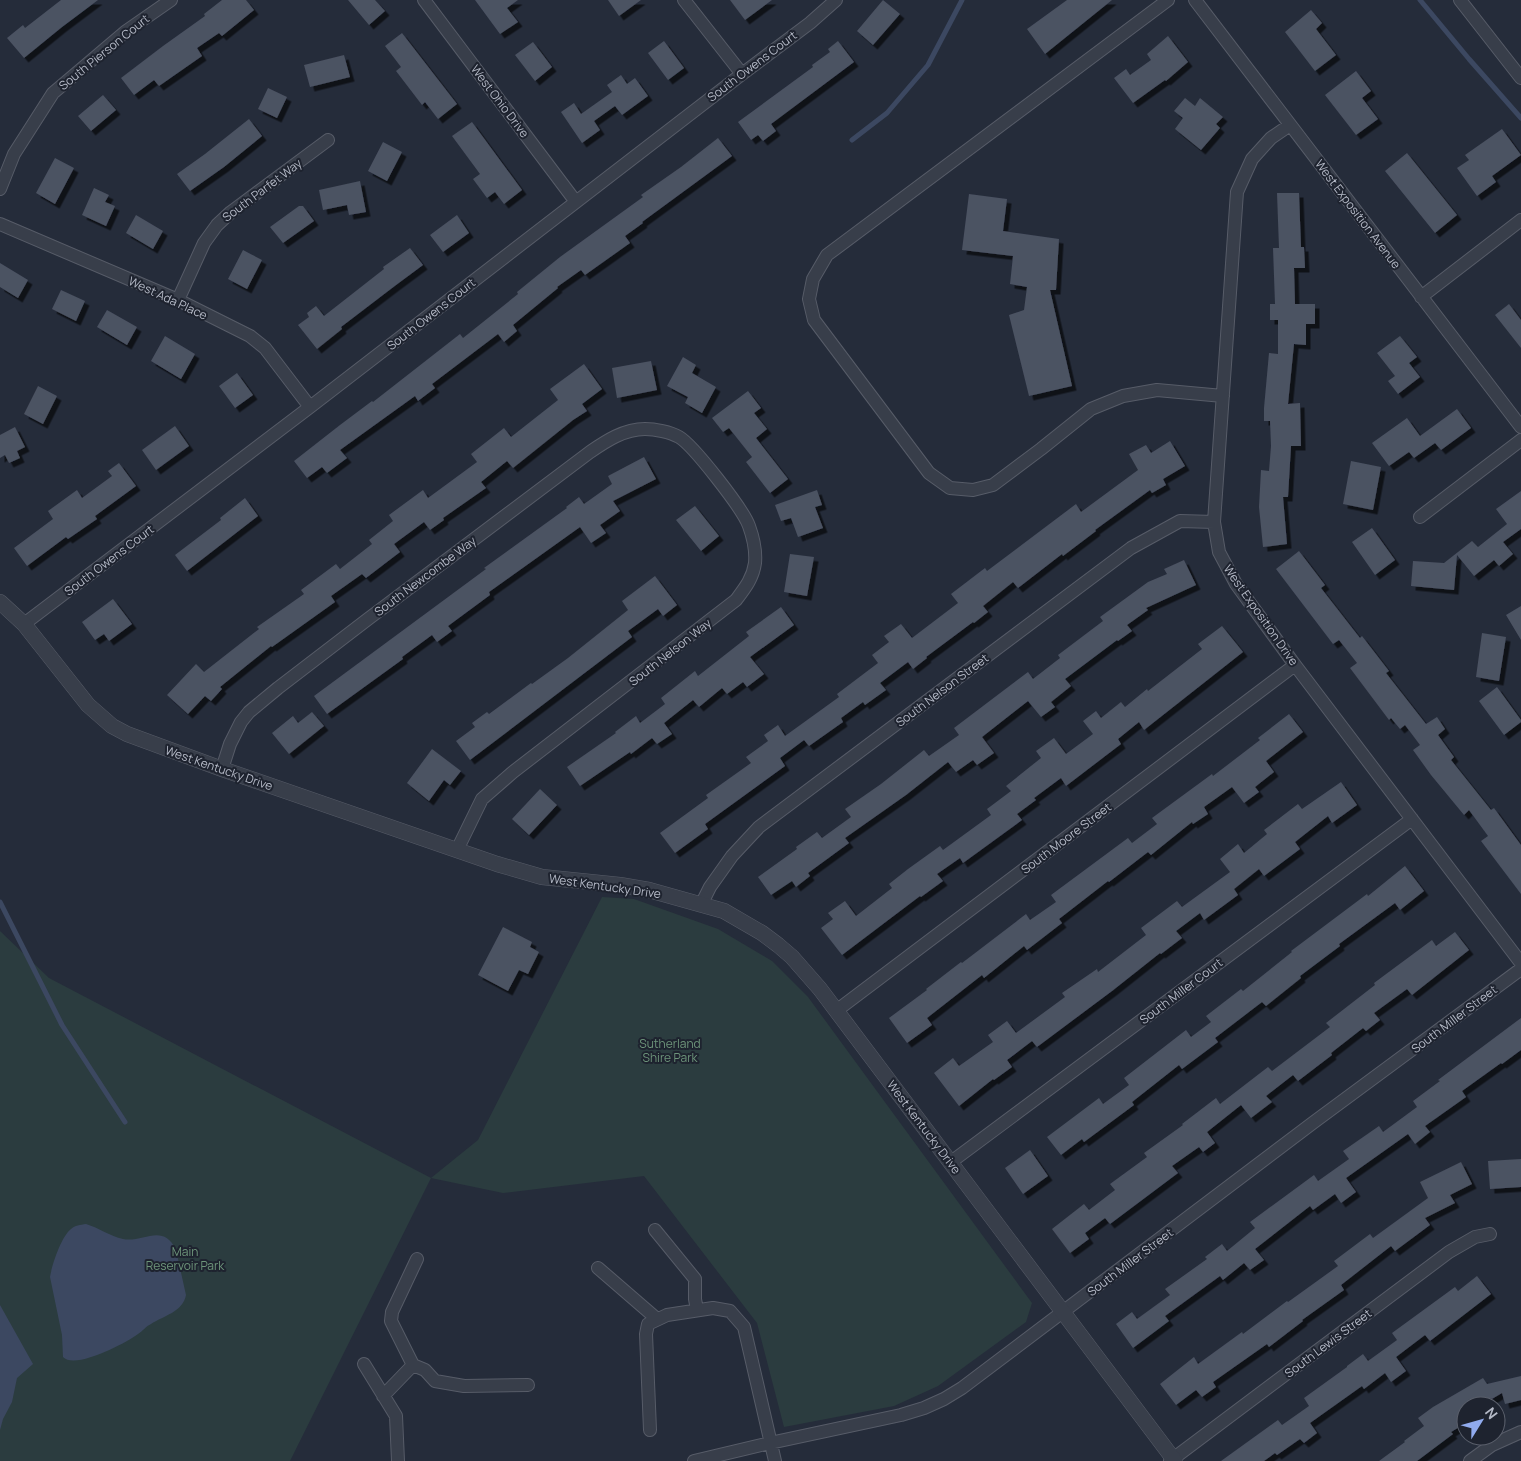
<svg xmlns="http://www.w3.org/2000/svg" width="1521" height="1461" viewBox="0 0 1521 1461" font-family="Manrope,sans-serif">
<defs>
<filter id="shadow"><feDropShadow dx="4.5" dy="4.5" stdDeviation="0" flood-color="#0009"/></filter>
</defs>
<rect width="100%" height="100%" fill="#252c3a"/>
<!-- green -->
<path fill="#2b3c3f" d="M602,897l32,2 84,30 54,32 36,36 224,306 -6,19 -88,64 -44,20 -110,21 -27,-104 -113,-147 -141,17 -72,-15 -141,283h-290v-530l49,47 382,200 47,-38z"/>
<!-- water -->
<path fill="#3c4861" d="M86,1224c13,4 24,12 37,15 20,4 40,-17 53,11l10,45c-3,17 -23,21 -35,29 -5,2 -8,7 -13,10 -12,9 -63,36 -75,23l-1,-22 -12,-58c2,-12 11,-40 21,-48 4,-4 9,-4 15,-5z
M0,1305l33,59 -16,14 -5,24 -9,17 -3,11z"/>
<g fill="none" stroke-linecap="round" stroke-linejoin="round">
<!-- stream -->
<path stroke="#3c4861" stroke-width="5" d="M1420,0l49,59 52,59
M852,140l35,-27 41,-48 34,-65
M0,902l62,123 63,97"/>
</g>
<!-- building -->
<path fill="#4b5262" filter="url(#shadow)" d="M61,0h37l-36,27 -38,31 -17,-20 16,-13 2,3z
M222,0h24l8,10 -32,26 -3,-3 -22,15 5,8 -43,30 -5,-6 -20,15 -13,-17 42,-32 42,-30 -1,-2z
M348,0h27l10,11 -16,14z
M475,0h43l-11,8 11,14 -18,12z
M608,0h33l-22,16z
M730,0h42l-27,20z
M883,0l17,14 -27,31 -16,-14z
M1067,0h45l-67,54 -18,-25z
M1311,10l11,13 -6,6 20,26 -21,16 -30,-39z
M402,33l55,71 -19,15 -13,-17 -3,3 -26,-34 5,-4 -16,-21z
M1168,36l20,26 -22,19 -1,-1 -32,23 -19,-25 12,-9 4,6 21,-15 -4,-6z
M664,41l20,27 -16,12 -20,-27z
M838,41l16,21 -83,62 5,7 -13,10 -5,-6 -7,5 -13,-18 75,-55 -1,-2 18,-13 -2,-3z
M533,42l19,25 -17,14 -20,-26z
M344,55l6,22 -40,10 -6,-22z
M1356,71l15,20 -9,7 16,21 -22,16 -31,-40z
M621,75l6,9 8,-6 13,18 -26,19 -7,-9 -21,15 6,9 -18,13 -21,-31 13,-9 7,11 31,-22 -5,-7z
M268,88l19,9 -10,21 -19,-9z
M103,95l13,15 -25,21 -13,-15z
M1185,98l10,8 5,-8 23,19 -7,7 4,4 -19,22 -26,-21 8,-11 -9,-7z
M249,119l13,17 -38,31 -34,24 -13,-17 28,-20z
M472,122l50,68 -18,14 -9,-12 -8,6 -14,-19 7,-5 -28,-38z
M1502,129l19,26 -29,21 4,6 -19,14 -20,-28 12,-8 -4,-5z
M718,138l14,18 -90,66 1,1 -18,13 5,7 -45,32 -4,-5 -24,17 1,1 -45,37 4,6 -13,11 -6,-8 -66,50 3,4 -17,13 -3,-5 -75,54 7,8 -20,15 -5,-6 -15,11 -13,-17 46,-36 32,-24 1,1 87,-68 3,4 55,-44 -1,-2 43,-35 83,-60 -2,-2 40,-28z
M383,142l19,10 -15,29 -19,-10z
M1407,153l50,62 -22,18 -50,-62z
M55,158l19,10 -19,36 -19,-11z
M360,181l6,31 -17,3 -2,-10 -24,5 -4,-20z
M94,188l15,7 -4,7 10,4 -9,20 -24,-11z
M1277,193h22l2,54h3l1,21h-11l1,36h20v20h-9v21l-12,-1 -6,60 12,-1 1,43h-10l-3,51h-5l4,47 -24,3 -4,-40 2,-37 8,1 2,-25 -1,-25h-6v-13l5,-55 9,1v-34h-8v-16h5l-2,-56h6z
M969,194l38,5 -4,32 56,8 -3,51h-6l22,96 -43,10 -20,-81 15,-5 3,-23 -17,-3 3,-28 -51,-6z
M299,206h4l11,15 -31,22 -13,-16z
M136,215l27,16 -10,18 -27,-16z
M457,215l12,18 -26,19 -13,-17z
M410,248l13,17 -27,20 -55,42 1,2 -25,20 -19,-24 11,-8 -2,-4 9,-7 8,10 60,-47 -1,-2z
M243,250l19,10 -15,29 -19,-10z
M0,263l28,17 -10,18 -18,-11z
M61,290l24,11 -9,20 -24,-12z
M1509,304l12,16v28l-26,-33z
M107,310l30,17 -10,18 -30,-18z
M165,336l30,18 -14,25 -30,-18z
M1400,336l17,21 -8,6 11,14 -22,17 -10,-13 7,-5 -18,-23z
M683,357l13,8 -4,8 24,14 -14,26 -17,-10 3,-6 -21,-11z
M651,361l6,29 -40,8 -5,-30z
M584,364l18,25 -20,15 5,7 -14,9 -60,48 -6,-7 -26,21 5,6 -43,30 1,2 -14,10 -6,-8 -30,22 6,8 -34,26 -4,-4 -31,22 4,6 -63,45 -1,-1 -51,41 2,2 -11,12 -6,-5 -17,18 -21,-19 29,-31 8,8 55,-43 -2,-2 47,-33 -3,-4 35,-26 4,5 32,-25 -3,-4 24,-19 -4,-6 34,-25 5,8 49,-36 -6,-8 33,-26 7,9 47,-37 -8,-11z
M237,373l16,22 -18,13 -16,-22z
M38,386l19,10 -14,28 -19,-10z
M748,391l13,17 -7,5 13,16 -11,9 32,41 -18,14 -24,-31 6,-5 -23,-29 -6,4 -11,-14z
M1457,409l14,19 -30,22 -6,-7 -21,15 -5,-6 -20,14 -17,-23 35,-25 13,18z
M175,426l14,20 -33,24 -14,-20z
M15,427l10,20 -8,4 3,7 -11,5 -4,-8 -5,3v-23z
M1170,441l15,25 -22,13 3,6 -14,8 -2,-3 -55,40 1,1 -33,25 -1,-2 -44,34 -5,-6 -30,24 5,6 -14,11 -1,-1 -47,35 1,1 -14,11 -5,-7 -28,21 6,7 -21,15 -2,-3 -22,16 2,4 -34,24 -5,-6 -24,18 5,8 -80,58 3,5 -33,24 -15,-20 48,-35 -2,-3 45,-32 -5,-6 22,-16 -4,-6 14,-10 7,11 54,-39 -2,-3 41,-31 -6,-8 17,-13 -5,-6 17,-12 11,14 46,-35 -7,-9 34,-26 2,3 89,-67 5,8 57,-42 -9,-16 17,-9 5,8z
M644,457l12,22 -43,22 7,10 -20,14 6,8 -15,10 -11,-16 -91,65 1,3 -42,31 4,5 -15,11 -5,-7 -30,22 1,2 -76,55 -13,-18 172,-127 -2,-1 83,-60 -1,-1 13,-10 5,7 28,-20 -4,-8z
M1351,461l30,6 -8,43 -30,-6z
M119,463l17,23 -41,30 2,3 -29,20 -2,-2 -39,29 -13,-18 39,-29 -5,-8 29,-21 5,8 30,-22 -4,-5z
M817,490l5,15 -7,2 8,21 -25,9 -7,-19 -10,3 -6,-16z
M1521,491v38l-18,13 10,12 -14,12 -5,-6 -20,16 -17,-21 -3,35 -43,-4 2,-25 31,2 28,-22 6,6 29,-23 -11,-15z
M245,498l13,18 -71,55 -12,-16 46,-35 -1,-2z
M695,506l24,30 -18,15 -25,-31z
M1372,528l23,32 -20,15 -23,-33z
M1299,551l26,34 -4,3 39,50 2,-2 27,35 -3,2 40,51 11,-7 8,12 -7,6 16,22 -3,3 40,50 3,-2 27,37v49l-40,-53 7,-5 -19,-26 -5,5 -33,-40 -18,-25 7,-5 -15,-20 -5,4 -9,-11 -2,2 -39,-52 7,-5 -18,-23 -6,4 -57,-75z
M790,554l24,3 -7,39 -23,-4z
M1184,560l12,25 -50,23 2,2 -21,15 5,6 -14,10 -1,-1 -52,39 6,7 -20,16 4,5 -14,10 -13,-16 -46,36 12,16 -17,12 -4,-5 -17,12 -8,-10 -42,33 -61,43 4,5 -41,30 2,3 -14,11 -4,-6 -21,14 -13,-18 39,-28 -1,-2 21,-15 5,6 29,-21 -6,-8 36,-25 43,-34 5,6 30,-21 -5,-7 74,-56 5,7 27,-21 -2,-3 45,-34 -3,-4 48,-35 19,-8 -3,-5z
M655,576l22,29 -14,11 -5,-7 -30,22 4,6 -162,123 -14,-19 19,-14 -3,-4 15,-11 2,2 42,-31 1,1 36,-26 60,-48 -6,-9z
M113,599l19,25 -23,17 -5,-7 -9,6 -13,-18z
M1521,606v34l-15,-25z
M781,607l13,18 -44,32 14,17 -17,13 -4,-5 -16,12 -5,-6 -23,19 -6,-7 -29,23 8,11 -15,10 -5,-6 -21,16 -1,-2 -50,34 -13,-19 49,-34 -1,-1 21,-16 4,7 25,-19 -4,-6 34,-27 3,5 51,-40 -3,-4z
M1222,626l21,26 -99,78 -5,-8 -21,17 3,5 -55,42 -5,-8 -27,20 2,2 -19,14 5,6 -59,43 -3,-5 -23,16 6,7 -22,16 -1,-1 -78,59 -21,-27 12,-9 -5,-6 17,-12 11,15 36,-28 -3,-4 19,-15 32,-23 3,4 48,-35 -4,-6 24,-18 -5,-5 35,-28 -5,-7 18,-13 12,16 27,-20 -10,-13 13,-10 5,7 20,-16 4,5 22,-18 1,2 54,-42 -4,-5z
M1482,633l24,4 -7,44 -23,-4z
M1497,687l24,33v2l-17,13 -25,-34z
M312,712l12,14 -35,28 -17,-21 21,-17 5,7z
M1289,714l14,18 -37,29 8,11 -19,15 4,5 -15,11 -12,-16 -28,20 4,7 -15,10 -1,-2 -41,33 -3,-3 -39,30 -1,-1 -49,38 3,4 -35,27 -3,-4 -40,32 -2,-3 -55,43 5,7 -25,18 -18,-25 38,-28 -1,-1 35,-27 1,1 64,-49 4,6 26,-18 -5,-7 77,-57 4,5 25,-19 -5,-6 60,-44 1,2 47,-36 -2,-2z
M432,749l29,22 -11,14 -6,-5 -15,21 -22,-18z
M1341,782l16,23 -25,18 -4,-7 -33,26 5,7 -36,27 -5,-7 -25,20 4,6 -34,25 -4,-7 -24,18 6,7 -21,16 -1,-1 -48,38 -75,56 -5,-6 -25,19 5,7 -18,13 -1,-1 -34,27 -25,-33 19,-15 6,8 34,-24 -5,-7 19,-14 9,12 49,-36 -3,-4 35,-24 1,3 48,-37 -5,-7 36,-27 5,6 48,-35 -10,-13 18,-15 6,9 23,-19 -3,-4 34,-26 4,5z
M540,789l17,16 -28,30 -17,-16z
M1405,866l19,25 -24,19 -5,-7 -56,41 1,2 -40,30 1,2 -35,28 -4,-4 -47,36 3,4 -36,27 -3,-4 -47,37 2,3 -50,37 -2,-3 -21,16 -14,-18 52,-39 4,6 26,-19 -5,-7 62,-48 5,7 20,-15 -5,-6 35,-27 2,2 49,-39 -1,-1 76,-57 1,2z
M503,927l29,15 -2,5 9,5 -11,22 -9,-4 -11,21 -30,-16z
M1455,932l14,18 -57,45 -5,-6 -33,24 6,7 -14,11 -3,-3 -32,25 1,2 -34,26 -5,-6 -27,21 6,6 -21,16 -10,-13 -34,27 8,11 -12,9 -4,-5 -27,19 6,7 -68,51 -5,-6 -20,15 4,6 -19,14 -18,-24 32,-25 5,6 26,-20 -5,-6 37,-27 -3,-4 39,-28 -1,-1 34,-26 4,6 48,-37 4,4 58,-44 -4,-4 49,-38 -1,-2 58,-43 4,6z
M1521,1018v32l-19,14 -1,-1 -39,28 4,6 -41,29 5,6 -15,12 -7,-10 -62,44 10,14 -15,11 -6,-9 -22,16 -3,-4 -55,43 9,11 -14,10 -6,-7 -21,17 -3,-4 -55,40 4,5 -36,27 -17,-24 16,-12 5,7 33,-24 -5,-6 42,-30 -2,-2 17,-13 5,7 28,-23 -5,-6 64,-47 4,6 31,-22 -6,-8 36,-25 4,6 34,-25 -4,-6 27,-20 -2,-1z
M1030,1150l18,26 -25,18 -18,-26z
M1521,1159v28l-31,2 -2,-28z
M1461,1162l11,22 -22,11 5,8 -30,15 5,7 -35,26 -4,-5 -50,39 3,5 -42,30 1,1 -34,26 -2,-3 -54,38 3,5 -14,10 -6,-7 -20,15 -16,-21 34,-27 4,7 44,-32 1,2 44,-33 1,1 50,-36 -4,-5 36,-27 3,4 55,-40 -8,-16z
M1477,1276l14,18 -61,47 -5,-6 -29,22 10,14 -15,11 -6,-9 -21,16 -2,-3 -52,37 7,10 -13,10 -4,-4 -23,16 -2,-2 -11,8h-43l57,-41 4,5 27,-19 -5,-8 43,-31v-1l16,-12 5,7 29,-21 -5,-7 63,-46 3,4z
M1521,1376v24l-16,4 -3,-11 -22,13h-14v17l-15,9 2,2 -36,27h-38l26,-19 -1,-1 20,-15 -6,-8 15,-11 50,-29 4,6z"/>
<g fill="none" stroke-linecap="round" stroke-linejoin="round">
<!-- minor casing -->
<g stroke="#575c68" stroke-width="14">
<path id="minor" d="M424,0l152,202
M684,0l58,74
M1168,0l-341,255 -14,24 -4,20 5,21 115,153 21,15 23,2 20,-5 48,-36 50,-40 32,-13 34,-6 66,6
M1195,0l326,427
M1460,0l61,78
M1290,125l-19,13 -19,21 -15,33 -23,330 5,30 17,32 59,81 226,298
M0,189l14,-35 39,-61 72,-61 46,-32
M0,224l178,76 72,36 15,12 45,59
M1421,297l100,-77
M178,300l26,-57 13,-18 14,-13 97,-72
M1420,517l101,-77
M24,624l286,-217 432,-333 68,-51 26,-23
M222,769l8,-25 11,-22 8,-10 29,-24 90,-69 222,-167c16,-11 34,-23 55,-23 10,0 25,3 34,8 14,8 64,72 70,89 4,11 7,26 6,37 -2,15 -10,25 -19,37l-223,172 -31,27 -25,51
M701,905l9,-18 22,-31 27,-29 372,-279 49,-27 34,1
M836,1011l459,-346
M951,1162l461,-343
M655,1230l40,49v20l2,11
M598,1268l59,51
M364,1364l32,52 2,45
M413,1365l-22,-44 1,-9 25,-53
M383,1396l30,-31 12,5 10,11 29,5 64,-1
M650,1430l-4,-96 2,-10 19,-9 46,-7 17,3 14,16 31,134
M694,1461l76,-18 131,-28 23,-7 20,-9 18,-11 352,-266 207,-153
M1170,1461l279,-209 26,-15 15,-3
M1470,1461l22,-16 29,-13"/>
</g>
<!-- tertiary casing -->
<g stroke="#575c68" stroke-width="16">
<path id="tertiary" d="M0,602l24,22 64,81 24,21 15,8 95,35 275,95 45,13 78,8 29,5 75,21 38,22 16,12 14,12 28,32 355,472"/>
</g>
<!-- minor -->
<use href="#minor" stroke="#383e4a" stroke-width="12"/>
<!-- tertiary -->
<use href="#tertiary" stroke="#383e4a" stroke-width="15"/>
</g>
<g text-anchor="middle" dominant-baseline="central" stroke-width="4" stroke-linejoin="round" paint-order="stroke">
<!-- street labels -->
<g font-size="12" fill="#b4b9c6" stroke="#1e232f">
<text transform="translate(104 52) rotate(-39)">South Pierson Court</text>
<text transform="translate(752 66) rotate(-37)">South Owens Court</text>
<text transform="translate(500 101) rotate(53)">West Ohio Drive</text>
<text transform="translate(262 190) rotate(-37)">South Parfet Way</text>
<text transform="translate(1358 214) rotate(53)">West Exposition Avenue</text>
<text transform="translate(168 298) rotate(25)">West Ada Place</text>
<text transform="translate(431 314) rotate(-38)">South Owens Court</text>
<text transform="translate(109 560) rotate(-37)">South Owens Court</text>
<text transform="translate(425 576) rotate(-37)">South Newcombe Way</text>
<text transform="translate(1261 615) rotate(55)">West Exposition Drive</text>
<text transform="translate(670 652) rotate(-38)">South Nelson Way</text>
<text transform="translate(942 690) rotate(-37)">South Nelson Street</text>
<text transform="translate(219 768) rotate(19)">West Kentucky Drive</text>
<text transform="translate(1066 838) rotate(-37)">South Moore Street</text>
<text transform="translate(605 886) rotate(8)">West Kentucky Drive</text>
<text transform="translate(1181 991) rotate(-37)">South Miller Court</text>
<text transform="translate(1454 1019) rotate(-37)">South Miller Street</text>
<text transform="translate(924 1127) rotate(53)">West Kentucky Drive</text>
<text transform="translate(1130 1262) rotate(-37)">South Miller Street</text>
<text transform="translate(1328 1343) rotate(-37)">South Lewis Street</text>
</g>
<!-- park labels -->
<g font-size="12" fill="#6d947a" stroke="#1e232f">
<text x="670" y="1043">Sutherland<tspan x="670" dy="14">Shire Park</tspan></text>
<text x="185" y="1251">Main<tspan x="185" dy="14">Reservoir Park</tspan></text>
</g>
</g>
<!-- north arrow -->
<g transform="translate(1481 1421) rotate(53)"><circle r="24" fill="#1e232f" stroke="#5a5f6b"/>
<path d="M0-4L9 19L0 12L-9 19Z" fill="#91abee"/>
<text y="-8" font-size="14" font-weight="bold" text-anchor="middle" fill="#b4b9c6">N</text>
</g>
</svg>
